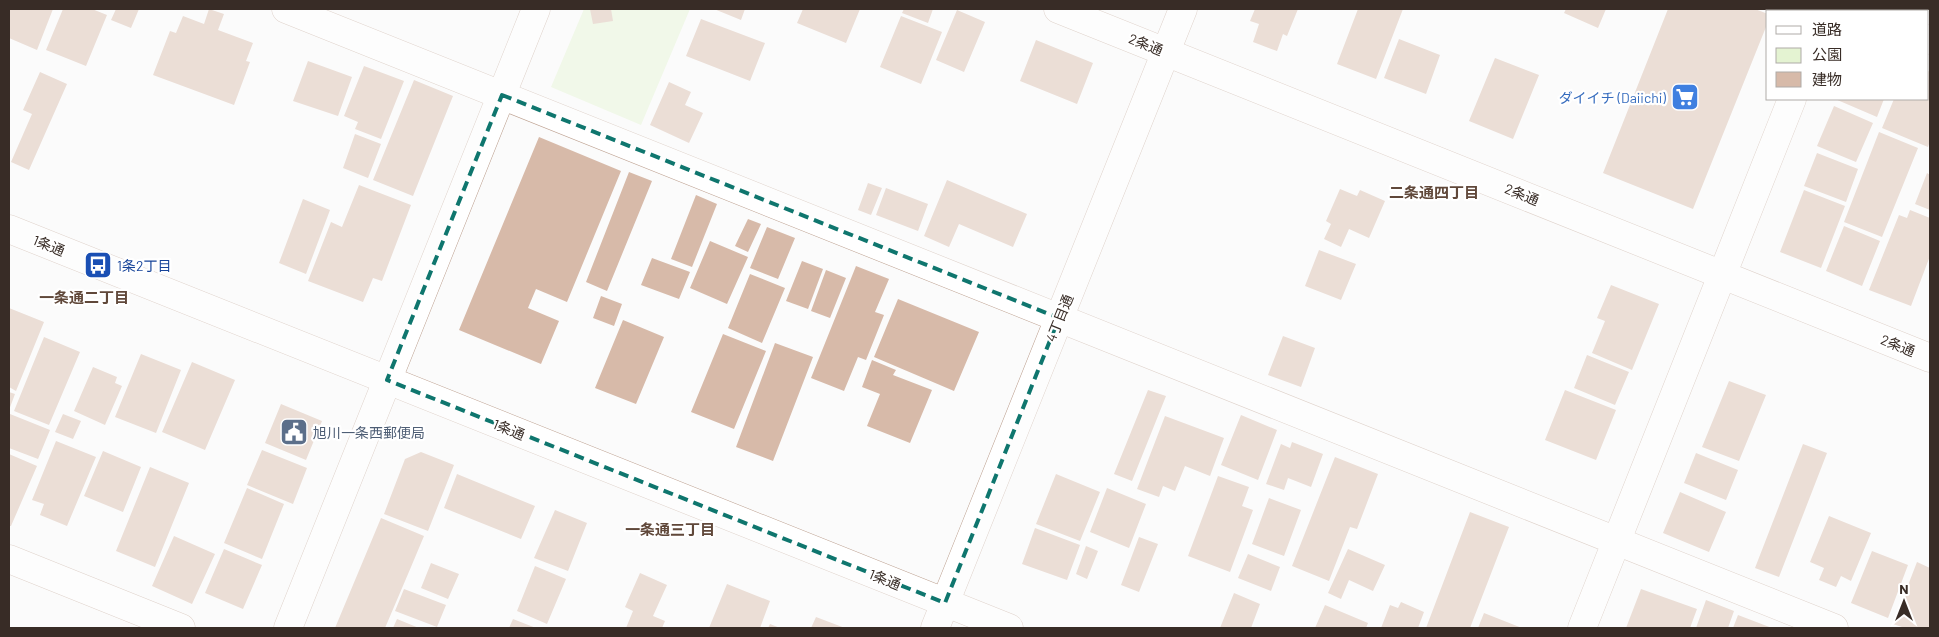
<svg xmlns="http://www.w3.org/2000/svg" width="1939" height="637" viewBox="0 0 1939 637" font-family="Barlow,'Noto Sans JP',sans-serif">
<rect width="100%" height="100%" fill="#fbfbfb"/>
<!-- green -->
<path fill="#e4f3d2" d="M584,9h106l-49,116 -90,-38z"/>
<!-- building -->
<path fill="#d7baa9" d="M9,9h44l-16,41 -28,-12z
M63,9h29l15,6 -21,51 -40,-16z
M116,9h23l-8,19 -20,-8z
M209,9l15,5 -6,16 35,13 -7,18 4,1 -16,43 -81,-30 17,-44 6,2 7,-17 21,8z
M590,9h21l2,12 -20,3z
M714,9h31l-4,11z
M803,9h57l-14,34 -49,-20z
M904,9h29l-5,14 -26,-10z
M1255,9h43l-11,27 -4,-2 -6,17 -24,-9 6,-18 -9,-3z
M1358,9h45l-27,70 -39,-15z
M1566,9h40l-8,19 -34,-15z
M1668,9h87l13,5v8l-75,187 -90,-36z
M957,10l28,12 -21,50 -28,-12z
M901,16l41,16 -21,52 -41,-17z
M701,19l64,24 -15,38 -64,-25z
M1399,39l41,16 -14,39 -42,-16z
M1036,40l57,23 -16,41 -57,-23z
M1495,58l44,17 -26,64 -44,-18z
M308,61l44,16 -14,39 -45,-15z
M364,66l40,15 -23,58 -26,-10 3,-7 -14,-6z
M1928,71l2,1v69l-2,6 -46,-19 12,-29h34z
M40,72l27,12 -38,86 -18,-8 21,-48 -9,-4z
M414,80l39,16 -40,100 -40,-16z
M669,82l22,10 -6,13 18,8 -14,30 -39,-18z
M1835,99h49l-7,18z
M1834,106l39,17 -17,39 -39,-16z
M1879,132l39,16 -36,89 -38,-15z
M355,134l26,10 -13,34 -25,-10z
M539,137l82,34 -54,131 -31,-13 -8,19 31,13 -18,43 -82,-34z
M1817,153l41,16 -12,33 -42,-16z
M629,172l23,9 -45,110 -21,-9z
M1927,173l3,2v35l-15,-6z
M947,180l80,34 -14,33 -54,-23 -10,23 -25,-11z
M868,183l14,5 -11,27 -13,-5z
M359,185l52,20 -29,76 -9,-3 -10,24 -55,-21 23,-59 11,5z
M886,188l42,16 -10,27 -42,-16z
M1340,189l17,7 3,-6 25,11 -16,37 -20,-9 -8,18 -17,-8 7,-15 -5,-3z
M1804,190l41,16 -24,62 -41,-16z
M696,195l21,9 -25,63 -21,-8z
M303,199l27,11 -24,64 -27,-11z
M1910,210l20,8v38l-19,50 -42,-16 30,-75 8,3z
M748,219l13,5 -13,28 -13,-6z
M1844,226l36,15 -18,45 -36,-15z
M767,227l28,11 -17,41 -28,-11z
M710,241l38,16 -21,47 -37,-16z
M1319,250l37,14 -15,36 -36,-14z
M652,258l38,14 -11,27 -38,-14z
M802,261l21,8 -15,40 -22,-8z
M856,266l33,13 -14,33 9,3 -18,45 -8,-3 -14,34 -33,-13z
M826,270l20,8 -16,40 -19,-7z
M750,274l35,14 -23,55 -34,-15z
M1611,285l48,19 -27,66 -40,-17 13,-32 -8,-3z
M601,296l21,8 -8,22 -21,-8z
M898,299l81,33 -25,59 -80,-34z
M9,308l35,14 -28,69 -7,-4z
M623,320l41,17 -28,67 -41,-16z
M723,334l43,17 -32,78 -43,-17z
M1283,336l32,12 -14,39 -33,-12z
M44,337l36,15 -31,73 -35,-14z
M775,343l38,14 -40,104 -37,-14z
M141,354l40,16 -25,63 -41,-16z
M1587,355l42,17 -14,33 -41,-17z
M872,360l24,10 -3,5 39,15 -22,53 -43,-17 13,-32 -18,-7z
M192,362l43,18 -30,70 -43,-18z
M93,367l24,10 -2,6 7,3 -17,39 -31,-14z
M1729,381l37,14 -27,66 -37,-14z
M1148,390l18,6 -34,85 -18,-7z
M1565,390l51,20 -20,50 -51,-20z
M9,392l6,2 -6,16z
M281,404l41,17 -16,39 -41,-17z
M10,414l40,16 -12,29 -29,-11z
M63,414l18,7 -8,18 -18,-7z
M1241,415l36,15 -19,50 -37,-15z
M1165,416l59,22 -14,38 -25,-10 -10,25 -12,-5 -4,11 -22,-8z
M56,441l40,16 -29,69 -27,-11 4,-11 -12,-4z
M1292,442l31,12 -12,33 -23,-9 -4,12 -18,-6 15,-40 9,4z
M1803,444l24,9 -48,124 -24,-9z
M262,450l45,18 -14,36 -46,-19z
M103,451l38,16 -18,45 -39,-16z
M421,452l33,13 -26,66 -44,-17 21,-55z
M1696,453l42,17 -12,30 -42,-17z
M9,454l28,12 -26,60h-2z
M1335,457l43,17 -21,55 -7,-2 -21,54 -37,-15z
M150,467l39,16 -34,84 -39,-16z
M457,474l78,32 -14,33 -77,-31z
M1056,474l44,18 -20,49 -44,-17z
M1218,476l31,11 -7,19 11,4 -23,62 -42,-16z
M247,488l37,16 -22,55 -38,-16z
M1107,488l39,16 -17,44 -39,-16z
M1680,492l46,20 -17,40 -46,-19z
M1269,498l32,12 -17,46 -32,-12z
M555,510l32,13 -19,48 -34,-13z
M1470,512l39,15 -39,101h-44z
M1829,516l42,17 -20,48 -10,-5 -5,11 -17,-7 5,-12 -14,-6z
M381,518l43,18 -13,31 -26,61h-50z
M1035,528l45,17 -13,35 -45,-16z
M174,536l41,18 -23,50 -40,-18z
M1139,537l19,7 -19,48 -18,-7z
M1086,546l12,5 -11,28 -11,-5z
M224,549l38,16 -19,44 -38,-16z
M1348,549l37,16 -12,26 -24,-11 -8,19 -13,-6z
M1872,551l36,14 -20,53 -37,-15z
M1248,554l32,13 -9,24 -33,-13z
M1917,562l13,6v60h-25l-12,-4z
M431,563l28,11 -11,25 -27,-11z
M535,566l31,13 -19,45 -30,-13z
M640,573l27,12 -14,31 12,5 -3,7h-36l7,-17 -8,-4z
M727,584l43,17 -10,27h-51z
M404,589l42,16 -9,22 -42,-16z
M1641,589l56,20 -7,19h-64z
M1234,593l26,11 -9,24h-31z
M1706,600l28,11 -6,17h-32z
M1401,602l23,10 -6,16h-37l9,-23 8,3z
M1325,605l43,18 -2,5h-51z
M1484,613l38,15h-44z
M1738,615l34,13h-39z
M816,617l29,11h-34z
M397,619l22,9h-26z
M513,619l23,9h-27z
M770,624l10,4h-12z"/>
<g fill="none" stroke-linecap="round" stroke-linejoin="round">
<!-- minor casing -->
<g stroke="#bea292" stroke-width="29">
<path id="minor" d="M286,9l1548,619
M1058,9l872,349
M1851,9l7,2
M1827,11l1,-2
M1928,39l2,1
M9,229l1000,399
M9,559l172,69
M288,628l248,-619
M935,628l248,-619
M1582,628l210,-529"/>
</g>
<!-- minor -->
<use href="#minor" stroke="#fff" stroke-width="28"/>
</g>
<!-- marked area -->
<path d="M0 0H1939V637H0ZM502,95l557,223 -114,285 -558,-223z" fill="#fbfbfb" fill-opacity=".55" fill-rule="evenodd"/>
<path fill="none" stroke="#0f766e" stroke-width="4" stroke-dasharray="10 6" stroke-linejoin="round" d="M502,95l557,223 -114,285 -558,-223z"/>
<!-- icons -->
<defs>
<g id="supermarket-square" transform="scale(1.4375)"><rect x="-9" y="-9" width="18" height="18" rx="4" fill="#3f7fe0" stroke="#fff"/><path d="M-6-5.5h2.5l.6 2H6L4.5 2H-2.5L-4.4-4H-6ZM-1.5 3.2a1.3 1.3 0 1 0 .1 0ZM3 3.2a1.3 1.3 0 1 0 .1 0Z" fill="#fff"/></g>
<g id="bus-square" transform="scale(1.4375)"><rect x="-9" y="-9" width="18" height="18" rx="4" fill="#1a4fb4" stroke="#fff"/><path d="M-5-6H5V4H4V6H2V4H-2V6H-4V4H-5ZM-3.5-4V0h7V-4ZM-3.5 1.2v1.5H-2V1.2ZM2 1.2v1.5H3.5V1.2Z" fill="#fff"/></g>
<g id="civic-square" transform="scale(1.4375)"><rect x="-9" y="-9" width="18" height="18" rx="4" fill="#5c6f8a" stroke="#fff"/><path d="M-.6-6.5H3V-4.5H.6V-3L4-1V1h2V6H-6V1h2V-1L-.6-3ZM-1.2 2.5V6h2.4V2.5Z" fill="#fff"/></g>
</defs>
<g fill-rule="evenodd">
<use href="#supermarket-square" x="1685" y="97"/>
<use href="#bus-square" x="98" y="265"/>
<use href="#civic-square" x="294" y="432"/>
</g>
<g text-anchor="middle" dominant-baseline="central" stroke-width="4.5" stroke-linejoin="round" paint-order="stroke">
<!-- street labels -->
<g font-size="14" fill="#382c26" stroke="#fff">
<text transform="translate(1146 44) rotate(22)">2条通</text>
<text transform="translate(1522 194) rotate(22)">2条通</text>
<text transform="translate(49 245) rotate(22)">1条通</text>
<text transform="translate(1059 318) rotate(-68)">4丁目通</text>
<text transform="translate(1898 345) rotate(22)">2条通</text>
<text transform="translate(509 429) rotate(22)">1条通</text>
<text transform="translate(885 579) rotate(22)">1条通</text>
</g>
<!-- shop labels -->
<g font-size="14" fill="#366cbe" stroke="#fff" text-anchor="end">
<text x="1666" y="97">ダイイチ (Daiichi)</text>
</g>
<!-- transit labels -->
<g font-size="14" fill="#164399" stroke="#fff" text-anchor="start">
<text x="117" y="265">1条2丁目</text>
</g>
<!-- service labels -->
<g font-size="14" fill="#4e5e75" stroke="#fff" text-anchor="start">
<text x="313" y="432">旭川一条西郵便局</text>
</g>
<!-- neighbourhood labels -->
<g font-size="15" font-weight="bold" fill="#60483a" stroke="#fff">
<text x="1434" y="192">二条通四丁目</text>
<text x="84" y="297">一条通二丁目</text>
<text x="670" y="529">一条通三丁目</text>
</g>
</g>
<!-- border -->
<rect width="1939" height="637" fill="none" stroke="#382c26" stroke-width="20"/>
<!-- legend -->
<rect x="1766" y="10" width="162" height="90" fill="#ffffff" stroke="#afaba8"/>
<rect x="1776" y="26" width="25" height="8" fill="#ffffff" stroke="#afaba8"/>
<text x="1812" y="35" font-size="15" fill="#382c26">道路</text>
<rect x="1776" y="48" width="25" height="15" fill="#e4f3d2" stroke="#afaba8"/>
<text x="1812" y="60" font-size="15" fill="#382c26">公園</text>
<rect x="1776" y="72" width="25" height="15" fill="#d7baa9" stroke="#afaba8"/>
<text x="1812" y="85" font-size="15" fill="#382c26">建物</text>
<!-- north arrow -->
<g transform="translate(1904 602)" stroke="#ffffff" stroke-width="4" paint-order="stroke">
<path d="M0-4L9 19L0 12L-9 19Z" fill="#382c26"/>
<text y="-8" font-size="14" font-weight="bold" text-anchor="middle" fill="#382c26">N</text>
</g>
</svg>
